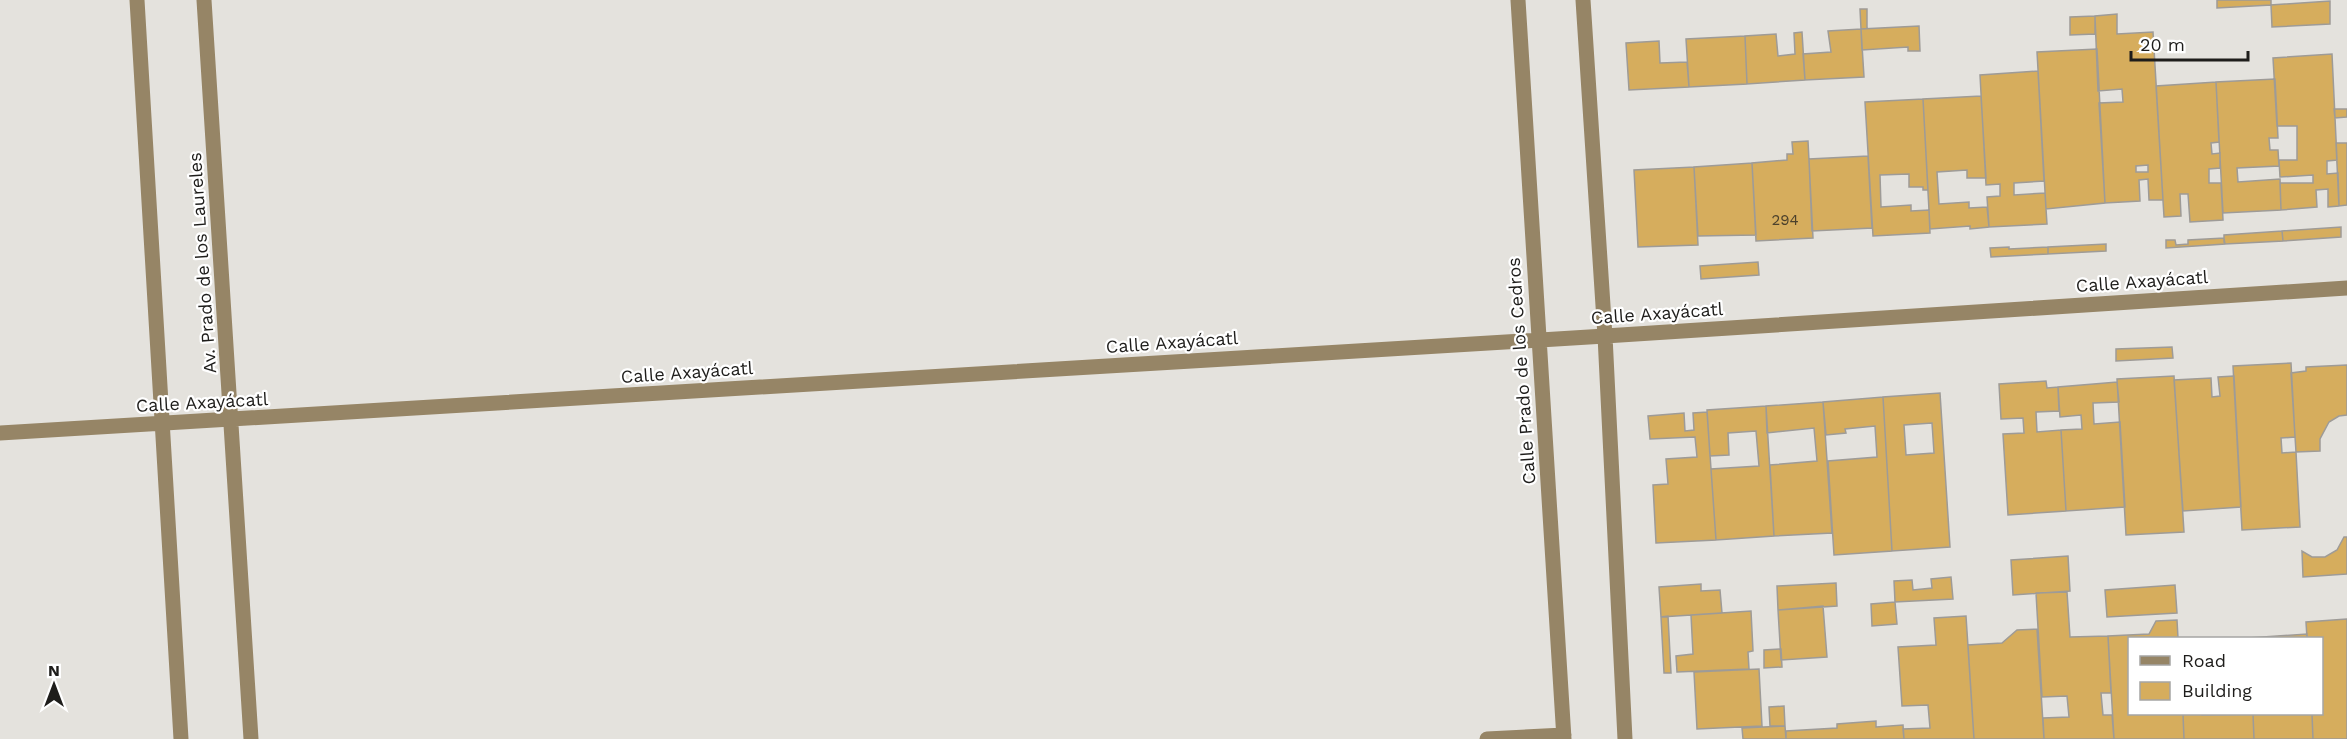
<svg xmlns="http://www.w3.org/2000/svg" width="2347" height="739" viewBox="0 0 2347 739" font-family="'Work Sans',sans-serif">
<rect width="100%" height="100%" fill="#e4e2dd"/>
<!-- building -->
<path fill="#d6ad5d" stroke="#9e9b97" stroke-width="1.5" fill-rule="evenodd" d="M2217,0h54v5l-54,3z
M2330,1v23l-58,3 -1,-22z
M1860,9h7v20h-6z
M2117,14v20l36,-2 10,168h-14l-1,-21 -9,1 1,21 -35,2 -6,-100 24,-1 -1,-13 -24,2 -3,-75zM2148,165v7h-12v-6z
M2095,16v18l-25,1v-18z
M1919,26l1,25h-12v-4l-46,3 -1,-21z
M1861,29l3,48 -59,3 -2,-26 28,-2 -3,-21z
M1802,32l3,48 -58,4 -2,-48 31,-2 2,22 17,-2 -1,-21z
M1745,36l2,48 -58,3 -3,-48z
M1659,41l1,22 27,-1 2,25 -60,3 -3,-47z
M2097,49l8,154 -59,6 -9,-157z
M2332,54l5,106 -10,1v13l11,-1 1,33 -11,1v-18l-12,1 1,17 -36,3 -1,-27h33v-8l-33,2 -1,-17h18v-34h-20l-4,-68z
M2038,71l6,110 -30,2v12l31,-2 2,31 -58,3 -2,-30 13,-1v-12l-14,1 -6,-110z
M2275,79l3,59h-9l1,12h8l1,16 -42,2 1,14 42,-3 1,31 -58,3 -7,-131z
M2216,82l3,60 -8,1 1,11 8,-1v15l-11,1v14h12l2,37 -33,2 -2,-28h-8l1,22 -17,1 -8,-131z
M1981,96l5,82h-19v-8l-30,2 2,32 30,-2v6l18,-1 2,20 -19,2v-3l-40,3 -7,-130z
M1923,99l5,91h-5v-3h-14v-13l-29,1 1,32 30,-2v6l18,-1 1,23 -57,3 -8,-134z
M2334,109h13v8l-12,1z
M1808,141l5,97 -57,3 -4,-78 35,-3v-6h6l-1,-12z
M2336,143h11v62l-8,1z
M1868,156l4,72 -60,3 -3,-72z
M1752,163l4,72 -58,1 -4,-69z
M1694,167l4,78 -60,2 -4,-77z
M2341,227v10l-58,4 -1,-10z
M2282,231l1,10 -58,3 -1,-2v-7z
M2224,238l1,6 -59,4v-8h9l1,5 12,-1v-4z
M2106,244v7l-58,3v-7z
M2009,247v2l39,-2v7l-57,3 -1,-9z
M1758,262l1,13 -58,4 -1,-13z
M2172,347l1,11 -57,3v-12z
M2291,363l4,74 -14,1 1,15 14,-1 4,75 -58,3 -9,-164z
M2347,365v50l-8,1 -10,6 -9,17v12l-24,1 -5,-79 15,-2v-4z
M2174,376l10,156 -58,3 -9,-156z
M2234,376l7,131 -58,4 -9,-131 37,-2 1,19 8,-1 -2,-19z
M2046,381l1,7 11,-1 1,24 -23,1 1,20 24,-2 5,81 -58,4 -5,-81 21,-1 -1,-15 -22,1 -2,-35z
M2117,382l2,20 -26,1 1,21 26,-2 5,85 -59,4 -5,-81 21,-1 -1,-14 -21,2 -2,-30z
M1940,393l10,154 -58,4 -9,-154zM1932,423l2,30 -28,2 -2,-30z
M1883,397l9,154 -58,4 -6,-94 49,-4 -2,-31 -30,3 1,4 -20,2 -3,-33z
M1823,402l9,131 -58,3 -4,-71 47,-4 -3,-33 -47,5 -1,-27z
M1766,406l8,130 -58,4 -5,-71 48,-3 -3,-35 -28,2 1,22 -19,1 -3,-46z
M1707,412l9,128 -60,3 -3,-58 15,-1 -2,-25 31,-2 -2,-20 -45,2 -2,-23 36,-3 1,18 9,-1 -1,-17z
M2344,537h3v37l-44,3 -1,-26 10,6h13l12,-7z
M2068,556l2,35 -57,4 -2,-35z
M1951,577l2,22 -58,3 -1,-21 18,-1 1,10 19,-2 -1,-9z
M1836,583l1,23 -59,4 -1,-24z
M1701,584v7l19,-1 2,23 -61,4 -2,-30z
M2175,585l2,28 -70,4 -2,-27z
M2067,592l3,45 38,-1 3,57h-10l2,22h9l2,24h-70l-1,-21 26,-1 -2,-21 -25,1 -6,-104z
M1895,602l2,22 -25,2 -1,-22z
M1823,606l4,51 -46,3 -3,-50z
M1751,611l2,40 -5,1 1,17 -72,3 -1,-16 17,-2 -2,-39z
M1668,616l3,57h-7l-3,-56z
M1966,616l8,123h-70l-1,-10 27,-1 -2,-23 -26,1 -4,-59 38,-2 -2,-27z
M2347,619v120h-34l-1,-25h10v-76h-15l-1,-16z
M2177,620l1,18h-48v76h53l1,25h-70l-6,-103 41,-2 7,-13z
M2037,629l7,110h-70l-6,-94 34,-2 15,-13z
M2307,634v4h-59z
M1781,649l1,18 -18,1v-18z
M1759,669l3,57 -65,3 -3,-57z
M1784,706l1,20h-15l-1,-19z
M2183,714h18l1,1 51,-1 1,25h-70z
M2253,714h59l1,25h-59z
M1876,721v6l27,-2 1,14h-118v-8l51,-3v-4z
M1785,726l1,13h-43l-1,-11z"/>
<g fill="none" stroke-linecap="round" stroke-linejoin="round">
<!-- minor -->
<path stroke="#968566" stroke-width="15" d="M137,0l44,739
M204,0l47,739
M1518,0l46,739
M1583,0l22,336 20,403
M0,433l1605,-97 742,-48
M1487,739l77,-4"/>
</g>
<g text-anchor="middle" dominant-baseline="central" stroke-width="4.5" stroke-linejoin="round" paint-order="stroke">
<!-- number labels -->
<g font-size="15" fill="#4c412c">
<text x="1785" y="220">294</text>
</g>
<!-- street labels -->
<g font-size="18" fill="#1e1d1b" stroke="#fff">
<text transform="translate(202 263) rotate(-94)">Av. Prado de los Laureles</text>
<text transform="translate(2142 281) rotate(-4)">Calle Axayácatl</text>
<text transform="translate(1657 313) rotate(-4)">Calle Axayácatl</text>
<text transform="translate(1172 342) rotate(-4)">Calle Axayácatl</text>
<text transform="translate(1521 371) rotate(-94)">Calle Prado de los Cedros</text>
<text transform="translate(687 372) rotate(-4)">Calle Axayácatl</text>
<text transform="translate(202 402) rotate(-3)">Calle Axayácatl</text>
</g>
</g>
<!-- legend -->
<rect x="2128" y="637" width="195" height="78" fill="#ffffff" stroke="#a5a5a4" stroke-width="1.5"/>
<rect x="2140" y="656" width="30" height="9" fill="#968566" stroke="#a5a5a4" stroke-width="1.5"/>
<text x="2182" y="667" font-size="18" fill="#1e1d1b">Road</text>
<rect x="2140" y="682" width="30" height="18" fill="#d6ad5d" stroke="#a5a5a4" stroke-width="1.5"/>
<text x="2182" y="697" font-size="18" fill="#1e1d1b">Building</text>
<!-- north arrow -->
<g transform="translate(54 685)" stroke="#ffffff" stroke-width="4.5" paint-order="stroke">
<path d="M0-4.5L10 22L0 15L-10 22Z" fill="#1e1d1b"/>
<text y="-9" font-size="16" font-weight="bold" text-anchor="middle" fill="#1e1d1b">N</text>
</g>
<!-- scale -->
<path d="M2131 51v9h117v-9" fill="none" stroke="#1e1d1b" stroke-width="3"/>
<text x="2140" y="51" font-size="18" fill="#1e1d1b" stroke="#ffffff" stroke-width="4.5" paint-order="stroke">20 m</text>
</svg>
